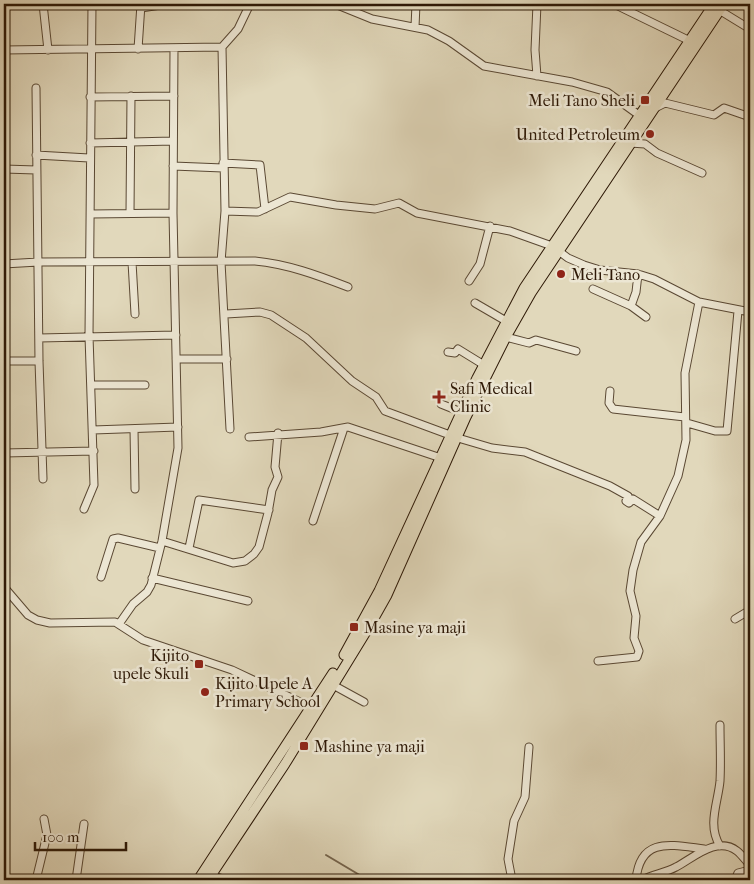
<svg xmlns="http://www.w3.org/2000/svg" width="754" height="884" viewBox="0 0 754 884" font-family="'IM FELL French Canon',serif">
<rect width="100%" height="100%" fill="#e1d8bb"/>
<filter id="stains"><feTurbulence type="fractalNoise" baseFrequency=".004" numOctaves="4"/><feColorMatrix values="0 0 0 0 .2 0 0 0 0 .09 0 0 0 0 .02 0 0 0 .5 -.17"/></filter>
<radialGradient id="worn" r=".72"><stop offset=".6" stop-color="#630" stop-opacity="0"/><stop offset="1" stop-color="#630" stop-opacity=".3"/></radialGradient>
<g fill="none" stroke-linecap="round" stroke-linejoin="round">
<!-- stream -->
<path stroke="#74644d" stroke-width="2" d="M326,855l42,25"/>
<!-- minor casing -->
<g stroke="#5a4833" stroke-width="9">
<path id="minor" d="M43,4l5,46
M335,4l37,15 56,11 21,11 35,25 88,16 35,10 36,26
M537,4l-2,46 2,26
M614,4l76,37
M141,8l26,-4
M719,10l31,19
M415,27l1,-23
M138,49l3,-45
M4,50l218,-3
M36,88l3,273 4,118
M90,97l84,-1
M655,108l10,-5 49,12 10,-7 26,9
M90,143l83,-2
M630,143l15,1 12,9 45,20
M36,155l53,3
M223,163l37,2 5,44
M173,166l50,2
M4,169l32,1
M225,211l33,1 32,-15 46,8 39,4 24,-6 18,10 93,18 42,15 16,12 16,7 16,5 38,4 16,5 45,23 51,10
M130,213l1,-117
M91,214l82,-1
M132,262l3,52
M4,264l34,-2 217,-1c32,3 62,14 93,26
M469,281l11,-17 10,-38
M593,289l38,17 15,11
M475,303l31,18
M631,306l5,-14 2,-18
M226,314l34,-2 11,3 35,23 46,43 24,16 9,14 73,27 34,10 33,4 85,34 18,10 -2,5 3,2 4,-4 27,17
M506,337l23,6 7,-3 40,11
M39,338l137,-3
M448,352l7,1 3,-4 26,16
M176,359h51
M4,361h35
M91,385h54
M610,391l-1,12 4,6 72,8
M441,404l20,8
M687,423l28,8h12l11,-120
M134,429l1,60
M230,429l-9,-167 4,-51 -3,-164 16,-18 12,-25
M93,430l85,-3
M249,437l72,-5 27,-5 93,31
M4,453l90,-2
M84,509l10,-24 -5,-149 3,-332
M313,521l31,-93
M162,541l71,22 12,-2 9,-7 5,-7 9,-34 4,-23 6,-13 -3,-10 3,-34
M189,548l10,-48 70,10
M101,577l12,-38 5,-1 42,10
M152,578l96,23
M4,587l24,28 9,5 13,3 65,-1 28,18 89,30 83,39
M735,619l15,-9
M119,624l14,-20 14,-12 4,-7 11,-44 16,-93 -5,-235 1,-165
M598,661l39,-4 2,-6 -5,-13 2,-22 -6,-25 3,-21 8,-28 19,-26 18,-40 8,-36 -1,-67 14,-71
M333,685l31,17
M720,846c-13,-21 -2,-43 0,-65 1,-19 0,-37 0,-56
M211,875l15,5
M36,880l11,-45 -3,-16
M76,880l8,-56
M512,880l-4,-21 6,-38 11,-24 4,-50
M636,880c4,-44 36,-35 68,-31
M642,880c11,-6 23,-7 34,-13 16,-8 41,-32 61,-16 5,4 9,10 13,14
M735,880l3,-7 12,-3"/>
</g>
<!-- major casing -->
<g stroke="#2d1806" stroke-width="11">
<path id="major" d="M344,655l35,-64 98,-213 47,-90 190,-284
M198,880l135,-207
M208,880l77,-116 84,-137 18,-32 79,-178 40,-80 25,-44 193,-289"/>
</g>
<!-- minor -->
<use href="#minor" stroke="#ece6d3" stroke-width="7"/>
<!-- major -->
<use href="#major" stroke="#e1d8bb" stroke-width="9"/>
</g>
<!-- markers -->
<g fill="#8f2418" stroke="#ece6d3" stroke-width="2">
<rect x="640" y="95" width="10" height="10" rx="2.5"/>
<circle cx="650" cy="134" r="5"/>
<circle cx="561" cy="274" r="5"/>
<path d="M436.5 389.5h5v5h5v5h-5v5h-5v-5h-5v-5h5z"/>
<rect x="349" y="622" width="10" height="10" rx="2.5"/>
<rect x="194" y="659" width="10" height="10" rx="2.5"/>
<circle cx="205" cy="692" r="5"/>
<rect x="299" y="741" width="10" height="10" rx="2.5"/>
</g>
<g text-anchor="middle" dominant-baseline="central" stroke-width="5" stroke-linejoin="round" paint-order="stroke">
<!-- poi labels -->
<g font-size="16" fill="#2d1806" stroke="#ece6d3" text-anchor="start">
<text x="635" y="100" text-anchor="end">Meli Tano Sheli</text>
<text x="640" y="134" text-anchor="end">United Petroleum</text>
<text x="571" y="274">Meli Tano</text>
<text x="450" y="388">Safi Medical<tspan x="450" dy="18">Clinic</tspan></text>
<text x="364" y="627">Masine ya maji</text>
<text x="189" y="655" text-anchor="end">Kijito<tspan x="189" dy="18">upele Skuli</tspan></text>
<text x="215" y="683">Kijito Upele A<tspan x="215" dy="18">Primary School</tspan></text>
<text x="314" y="746">Mashine ya maji</text>
</g>
</g>
<!-- margin -->
<rect width="754" height="884" fill="none" stroke="#e1d8bb" stroke-width="20"/>
<rect x="5" y="5" width="744" height="874" fill="none" stroke="#2d1806" stroke-width="2.5"/>
<rect x="10" y="10" width="734" height="864" fill="none" stroke="#2d1806"/>
<!-- scale -->
<path d="M35 842v8h91v-8" fill="none" stroke="#2d1806" stroke-width="2.5"/>
<text x="42" y="842" font-size="15" fill="#2d1806" stroke="#ece6d3" stroke-width="4" paint-order="stroke">100 m</text>
<rect width="100%" height="100%" filter="url(#stains)"/>
<rect width="100%" height="100%" fill="url(#worn)"/>
</svg>
